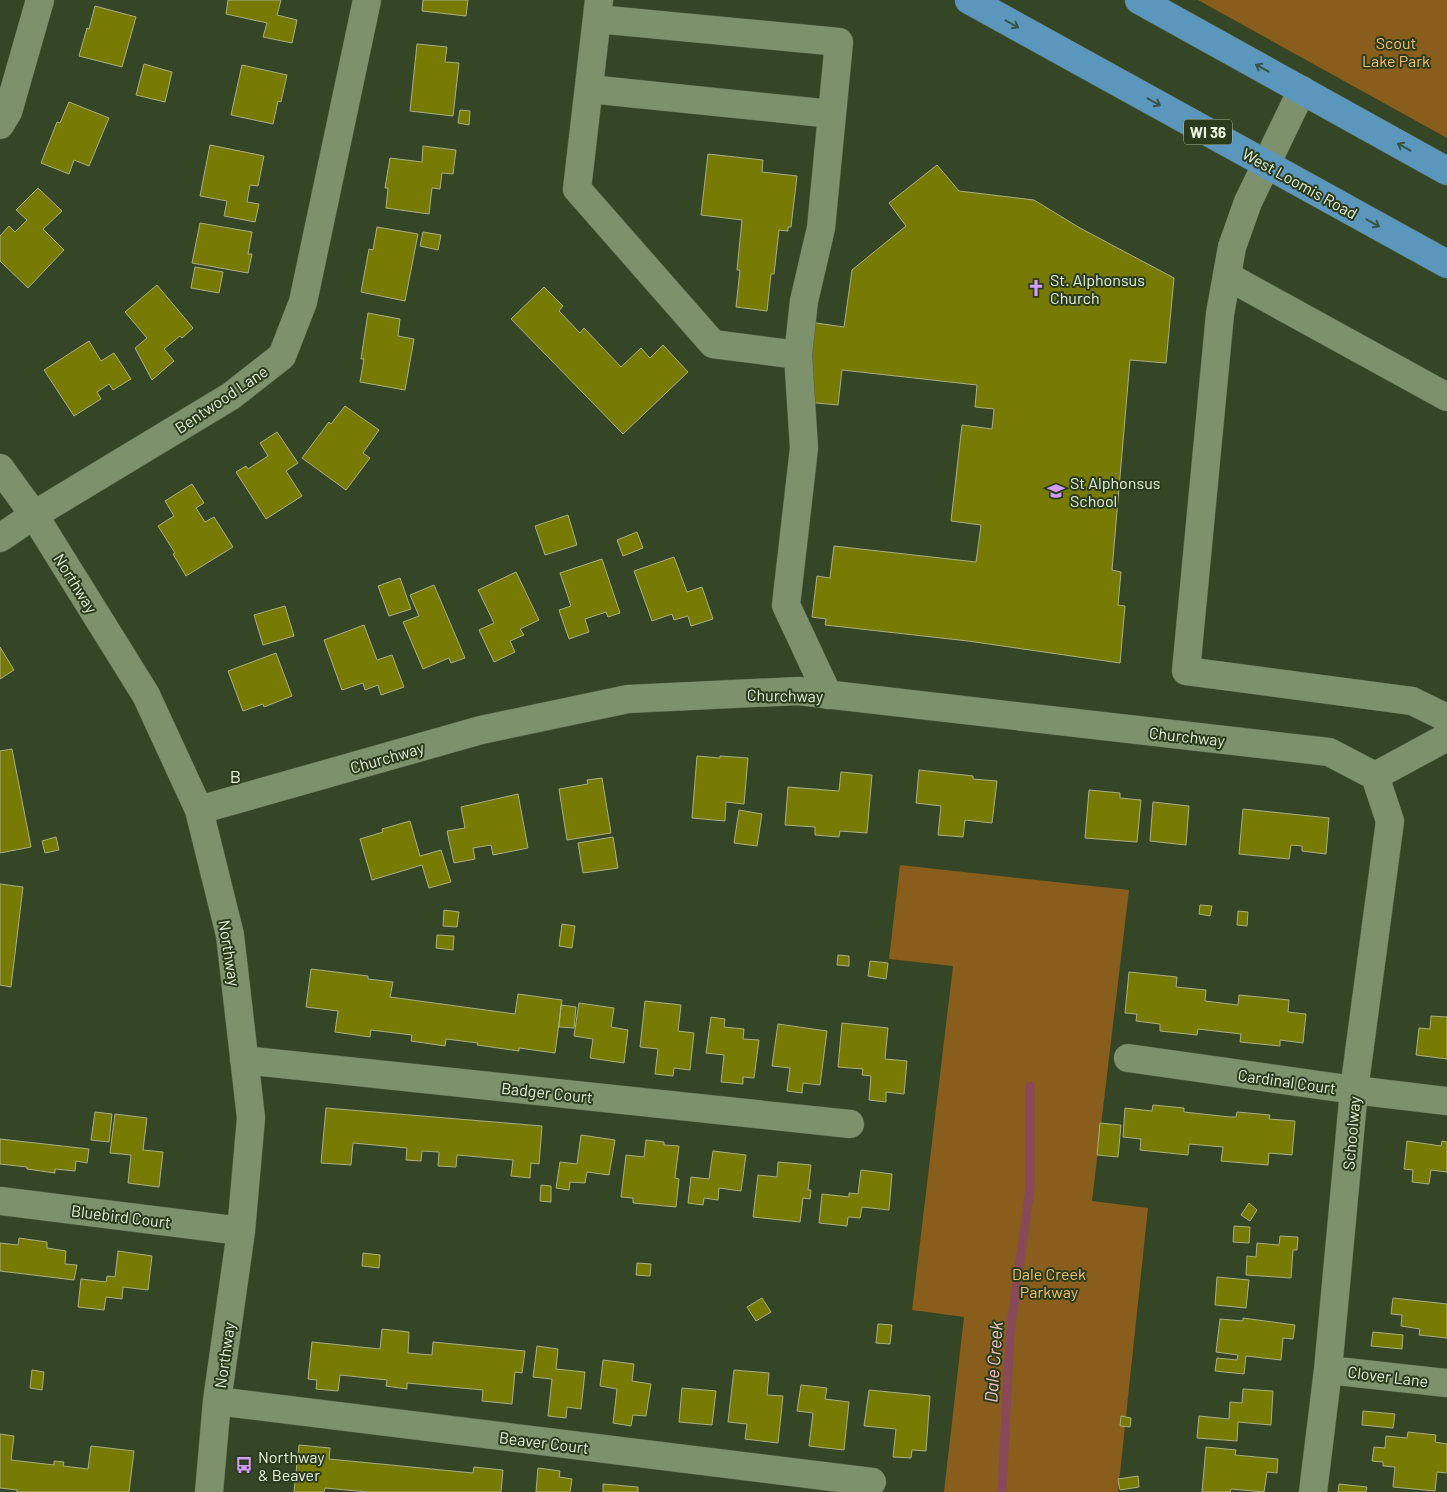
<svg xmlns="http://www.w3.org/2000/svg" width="1447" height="1492" viewBox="0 0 1447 1492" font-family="Barlow,sans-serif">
<rect width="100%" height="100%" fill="#354626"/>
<!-- green -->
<path fill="#895d1c" d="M1198,0h249v138z
M900,865l229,25 -37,311 56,7 -30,284h-174l20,-175 -52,-7 41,-344 -64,-7z"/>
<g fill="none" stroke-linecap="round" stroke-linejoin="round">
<!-- stream -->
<path stroke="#884958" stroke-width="9" d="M1002,1492l8,-159 20,-144v-103"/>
</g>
<!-- building -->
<path fill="#777b04" stroke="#aaae85" d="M228,0h53l-4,15 20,5 -5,23 -29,-6 4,-14 -41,-9z
M423,0h45l-2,16 -44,-5z
M95,6l41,11 -14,50 -43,-11 8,-28 2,1z
M417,44l30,3 -2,15 14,1 -6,53 -43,-5z
M144,64l28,8 -7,30 -29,-7z
M242,65l45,10 -6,27 -3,-1 -5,23 -42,-9z
M69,102l40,16 -20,48 -15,-6 -5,14 -28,-11 16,-41 3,1z
M460,110l10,1 -1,14 -11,-2z
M210,145l54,11 -6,30 -8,-1 -3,17 12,2 -4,18 -31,-6 3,-15 -27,-5z
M423,146l33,4 -3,24 -11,-1 -2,16 -8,-1 -3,26 -43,-6 2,-20h-3l5,-30 32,4z
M708,154l55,6 -1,12 35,4 -6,51h-3v4l-9,-1 -5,44h-3l-4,37 -31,-4 4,-37h-3l5,-50 -41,-5z
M937,165l22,26 75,9 46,28 94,50 -8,85 -36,-3 -18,210 9,2 -3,33 7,1 -5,57 -152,-22 -143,-16 1,-6 -14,-2 5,-41 13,2 4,-32 142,16 5,-37 -30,-4 11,-96 30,4 2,-20 -19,-2 2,-22 -135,-15 -4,35 -32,-3 3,-80 35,5 8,-57 54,-44 -17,-23z
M38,188l24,23 -19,18 21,21 -36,38 -28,-27v-25l9,-10 6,6 12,-12 -11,-10z
M200,223l52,9 -4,22h4l-4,19 -56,-10z
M377,227l41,7 -13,67 -44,-9 8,-43 4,1z
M423,232l18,3 -3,15 -18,-4z
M195,267l28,5 -4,21 -28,-5z
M157,285l36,43 -11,10 -2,-2 -16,13 10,12 -22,19 -17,-32 12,-10 -22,-26z
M544,287l19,19 -4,5 21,22 4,-5 37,39 20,-19 9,10 13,-13 25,27 -65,62 -112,-115z
M368,313l32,6 -2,17 16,3 -9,51 -45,-8 4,-23h-3z
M89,341l12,20 13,-8 17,26 -18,11 -4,-6 -12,8 4,7 -27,17 -30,-46z
M345,406l34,24 -16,23 7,5 -24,32 -44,-32 27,-36 2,2z
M277,432l21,31 -12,8 16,25 -36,23 -30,-47 10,-6 2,3 20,-13 -8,-13z
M192,484l12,19 -8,5 9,14 9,-5 19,30 -47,29 -13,-22 2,-1 -17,-27 16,-10 -9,-15z
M568,515l9,30 -32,10 -10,-29z
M637,532l6,16 -20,8 -6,-16z
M674,557l13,35 15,-5 11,32 -22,7 -3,-10 -14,4 -2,-6 -20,7 -18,-50z
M602,559l18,54 -12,4 -2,-5 -21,7 4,13 -20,7 -10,-29 12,-4 -11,-33z
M516,572l23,48 -19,9 4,6 -14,6 5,11 -21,10 -15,-32 15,-7 -16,-33z
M400,578l11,31 -22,7 -11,-30z
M434,585l31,73 -14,5 -2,-5 -26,11 -20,-47 16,-6 -9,-21z
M285,606l9,30 -31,9 -9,-30z
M364,625l13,35 15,-5 12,32 -23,8 -3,-10 -13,5 -2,-7 -21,7 -18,-50z
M0,647l14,23 -14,9z
M276,653l16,43 -28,11 -1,-3 -20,7 -15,-40z
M12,749l19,98 -31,6v-102z
M697,756l23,2v-2l28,2 -4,46 -18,-2 -1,19 -33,-3z
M919,770l54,6v3l24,2 -5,42 -27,-3 -2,17 -25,-2 3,-29 -25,-3z
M841,772l31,3 -5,58 -27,-2 -1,6 -24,-2v-8l-30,-2 3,-38 51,4z
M602,778l9,55 -44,7 -8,-51 29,-5 -1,-4z
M1089,790l31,3v5l21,2 -4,42 -52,-4z
M518,794l10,54 -35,7 -2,-10 -18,3 2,11 -21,4 -7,-32 18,-3 -4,-21z
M1153,802l36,4 -3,39 -36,-4z
M1243,809l86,9 -3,36 -24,-3v-5l-11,-1 -2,14 -50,-5z
M739,810l23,4 -5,32 -23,-3z
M410,821l10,35 21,-6 10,32 -22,6 -7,-23 -50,15 -12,-41 23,-7 -1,-3z
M56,837l3,13 -14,3 -3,-12z
M613,837l5,31 -35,5 -5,-30z
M0,884l23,3 -12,100 -11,-2z
M1200,905l12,1 -2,10 -11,-2z
M444,910l15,2 -2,15 -14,-1z
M1238,911l10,1 -1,14 -10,-1z
M562,924l13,2 -3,22 -13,-2z
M437,935l17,1 -1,14 -17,-2z
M838,955l11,1v10l-12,-1z
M870,961l18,2 -2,16 -18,-3z
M311,969l57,7v3l25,3 -3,15 125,17 3,-20 44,6 -7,53 -36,-5v3l-42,-6 1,-2 -32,-4 -1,7 -34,-5 1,-6 -41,-5 -1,7 -35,-5 3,-21 -32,-4z
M1129,972l48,5 -1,10 30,3 -1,11 33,4 1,-10 50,5 -1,12 18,2 -3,29 -23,-3v6l-40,-4 1,-8 -43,-5 -1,6 -37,-4v-7l-24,-3 1,-7 -12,-1z
M645,1001l36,4 -3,26 16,2 -4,37 -16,-2 -1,8 -18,-2 3,-25 -18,-2z
M579,1003l35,5 -3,19 17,3 -4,33 -34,-5 3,-19 -19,-3z
M561,1005l15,2 -2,21 -15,-1z
M1431,1016l16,1v42l-31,-4 3,-27 11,1z
M711,1017l14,2 -1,8 20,2 -1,10 16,1 -5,38 -11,-1v7l-22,-2 3,-27 -18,-2z
M842,1023l46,5 -3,31 22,2 -3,33 -18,-2v10l-17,-2 2,-24 -9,-1 1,-6 -25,-2z
M778,1024l49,7 -7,54 -17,-2 -1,10 -15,-2 3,-23 -18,-2z
M1153,1105l31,3v4l46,5h6l1,-5 33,3 -1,4 26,2 -3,34 -23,-2 -1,12 -47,-4 2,-14 -34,-3 -1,11 -48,-5 1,-11 -18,-2 2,-29 27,3z
M326,1108l216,18 -3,38 -8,-1 -1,15 -19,-2 2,-16 -56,-5 -1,12 -18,-1 1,-14 -17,-1 -1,10 -15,-1 1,-12 -54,-5 -2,22 -30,-2z
M95,1112l17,2 -3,28 -18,-2z
M115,1114l32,4 -4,32 20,2 -4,35 -31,-4 3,-28 -21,-2z
M1100,1123l21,2 -3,32 -21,-2z
M581,1135l34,5 -6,35 -22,-3 -2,11 -15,-1 -1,8 -13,-2 4,-26 17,2z
M0,1139l89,10 -2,14 -11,-2 -1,10 -20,-2v4l-28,-4v-2l-27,-3z
M646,1140l18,2v3l15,1 -4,32 4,1 -3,28 -43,-4v-5l-12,-1 5,-42 18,2z
M1407,1141l34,5 1,-5 5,1v30l-16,-2 -2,14 -17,-2 1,-12 -9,-1z
M713,1151l33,4 -5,36 -22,-3 -1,12 -14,-2 -1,7 -15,-2 3,-26 18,2z
M778,1162l33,3 -3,25h3l-1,9 -7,-1 -3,24 -47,-5 5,-42 19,2z
M861,1170l31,4 -3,36 -27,-3 -2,11 -12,-1 -1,9 -28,-3 3,-29 27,3v-4l9,1z
M541,1185l10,1v16l-11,-1z
M1249,1203l8,7 -7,11 -9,-6z
M1234,1226l16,1 -1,16 -16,-1z
M1280,1236l18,1 -1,13h-4l-2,28 -45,-3 1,-19 9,1 1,-14 22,2z
M19,1238l28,4v6l19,3 -1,13 12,1 -3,15 -74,-9v-28l18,2z
M118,1251l34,5 -4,34 -25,-3 -1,12 -16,-2 -2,13 -26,-3 3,-28 25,3 1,-6 8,1z
M363,1253l17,2 -1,13 -17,-2z
M637,1263l14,1 -1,12 -14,-1z
M1217,1277l32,3 -3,28 -31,-3z
M762,1298l9,14 -15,9 -9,-14z
M1393,1298l54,6v34l-28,-3 1,-6 -19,-3 1,-11 -11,-1z
M1243,1318l52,7 -2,14 -10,-1 -2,22 -35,-4 -2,18 -29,-3 2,-13 20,2 1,-5 -22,-3 4,-33 23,2z
M878,1324l14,1 -2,19 -14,-1z
M382,1329l27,3 -1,21 24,2 1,-13 92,9 -3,22 -7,-1 -3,32 -30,-3 1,-11 -76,-7v6l-21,-3 1,-6 -47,-5 -2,16 -22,-2 1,-9 -9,-1 4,-37 68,7z
M1373,1332l30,3 -1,14 -31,-3z
M537,1346l21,3 -2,20 29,3 -4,37 -14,-2 -1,11 -18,-2 4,-37 -19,-2z
M603,1360l31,4 -2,17 19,3 -5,32 -13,-1 -2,11 -18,-3 4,-34 -17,-3z
M32,1370l12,2 -2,18 -12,-2z
M734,1370l35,3 -2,22 16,1 -5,47 -33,-4 2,-15 -19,-2z
M801,1385l26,3 -2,11 24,3 -5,48 -35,-4 4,-33 -16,-2z
M682,1388l34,3 -4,34 -33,-3z
M1243,1389l30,2 -2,34 -33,-3 -1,19 -40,-3 2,-22 30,3 1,-17 12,1z
M869,1390l61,6 -4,55 -14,-1 -1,8 -18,-1 3,-28 -32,-3z
M1363,1411l32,3 -2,14 -31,-3z
M1121,1416l10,2 -1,9 -10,-1z
M1408,1432l28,3 -1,7 12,2v29l-10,-1 -2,19 -42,-4 2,-20 -12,-1v-4l-11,-1 2,-14 11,1 1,-12 21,2z
M0,1434l14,2 -3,24 43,5v-4l10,1 -1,4 25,3 3,-23 43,5 -5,41h-112v-2l-17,-2z
M299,1445l31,3 -1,11 144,14 1,-6 29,3 -2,22h-133l-43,-4 -1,4h-30z
M1206,1447l30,3 -1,5 43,4 -1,14 -10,-1 -3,20 -33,-3 -1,3h-28z
M538,1468l22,3 -1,6 13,2 -2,13h-34z
M1138,1476l1,11 -19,3 -2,-11z
M603,1484l35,3v5h-35z
M1339,1484l28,3 -1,5h-28z"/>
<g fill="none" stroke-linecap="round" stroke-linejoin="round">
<!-- minor casing -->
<g stroke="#556347" stroke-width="29">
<path id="minor" d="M599,0l-22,189 136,155 85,11 6,93 -18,157 42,90
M597,19l242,23 -18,186 -17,73 -6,54
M589,89l243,25
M1302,90l-54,112 -16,45 -12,67 -34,357 226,30 35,17
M0,125l8,-13 32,-112
M1227,276l220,121
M0,468l34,47 112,180 53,115 31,125 21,183 -10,113 -24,170 -8,91
M0,538l34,-23 197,-119 51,-40 21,-54 64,-302
M1375,776l72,-39
M199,810l282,-80 147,-31 170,-8 531,61 46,24
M1128,1058l226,32 93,11
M244,1060l606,64
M0,1201l241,30
M1328,1370l119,13
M217,1401l655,81
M1313,1492l15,-122 26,-280 36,-269 -15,-45"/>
</g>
<!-- major casing -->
<g stroke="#556347" stroke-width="29">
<path id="major" d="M969,0l478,264
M1139,0l308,171"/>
</g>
<!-- minor -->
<use href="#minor" stroke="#7d916d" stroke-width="28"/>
<!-- major -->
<use href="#major" stroke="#5b97bd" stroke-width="28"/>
</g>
<!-- one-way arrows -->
<defs><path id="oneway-shaft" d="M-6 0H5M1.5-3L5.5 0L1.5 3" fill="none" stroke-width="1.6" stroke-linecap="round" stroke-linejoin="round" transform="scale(1.25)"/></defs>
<g stroke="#375344">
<use href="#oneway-shaft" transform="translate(1012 24) rotate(29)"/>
<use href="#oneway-shaft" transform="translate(1262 68) rotate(-151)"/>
<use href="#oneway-shaft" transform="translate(1154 102) rotate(29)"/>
<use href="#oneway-shaft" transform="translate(1404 147) rotate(-151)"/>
<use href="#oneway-shaft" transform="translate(1373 223) rotate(29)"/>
</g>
<!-- icons -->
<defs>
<g id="church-bare" transform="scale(1.35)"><path d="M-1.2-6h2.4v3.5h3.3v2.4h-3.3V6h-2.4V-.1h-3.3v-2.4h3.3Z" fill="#d69bfa" stroke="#2b3c1c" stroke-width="2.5" paint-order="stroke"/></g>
<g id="school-bare" transform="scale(1.35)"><path d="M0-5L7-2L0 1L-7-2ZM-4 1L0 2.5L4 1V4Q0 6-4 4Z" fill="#d69bfa" stroke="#2b3c1c" stroke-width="2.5" paint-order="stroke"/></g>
<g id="bus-bare" transform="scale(1.35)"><path d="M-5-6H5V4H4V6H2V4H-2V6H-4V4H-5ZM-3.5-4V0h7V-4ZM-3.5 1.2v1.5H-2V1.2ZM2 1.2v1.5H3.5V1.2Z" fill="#d69bfa" stroke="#2b3c1c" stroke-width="2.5" paint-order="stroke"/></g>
</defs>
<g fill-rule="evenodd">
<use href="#church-bare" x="1036" y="288"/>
<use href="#school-bare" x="1056" y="491"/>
<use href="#bus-bare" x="244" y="1465"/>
</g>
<g text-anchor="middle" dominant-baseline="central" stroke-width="4" stroke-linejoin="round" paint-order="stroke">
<!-- shield labels -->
<rect fill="#2b3c1c" stroke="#afbba4" stroke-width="1" x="1184" y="119.5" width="48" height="25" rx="4"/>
<g font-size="15" font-weight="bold" fill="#e7f2de">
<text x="1208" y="132">WI 36</text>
</g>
<!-- park labels -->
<g font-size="16" fill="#fdbe6d" stroke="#2b3c1c">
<text x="1396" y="42">Scout<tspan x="1396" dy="18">Lake Park</tspan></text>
<text x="1049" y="1273">Dale Creek<tspan x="1049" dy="18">Parkway</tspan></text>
</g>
<!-- street labels -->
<g font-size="16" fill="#e7f2de" stroke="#2b3c1c">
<text transform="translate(1300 183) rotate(29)">West Loomis Road</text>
<text transform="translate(221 399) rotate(-34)">Bentwood Lane</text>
<text transform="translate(76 583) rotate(58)">Northway</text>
<text transform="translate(785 695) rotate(1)">Churchway</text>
<text transform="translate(1187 736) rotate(6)">Churchway</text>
<text transform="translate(387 757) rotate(-16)">Churchway</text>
<text transform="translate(230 953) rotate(81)">Northway</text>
<text transform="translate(1287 1081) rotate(8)">Cardinal Court</text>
<text transform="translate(547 1092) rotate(6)">Badger Court</text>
<text transform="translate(1351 1133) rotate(-85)">Schoolway</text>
<text transform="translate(121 1216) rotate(7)">Bluebird Court</text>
<text transform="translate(224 1355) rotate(-82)">Northway</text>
<text transform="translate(1388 1376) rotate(7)">Clover Lane</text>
<text transform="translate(544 1442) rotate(7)">Beaver Court</text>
</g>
<!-- poi labels -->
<g font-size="16" fill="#e7f2de" stroke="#2b3c1c" text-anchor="start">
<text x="1050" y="279">St. Alphonsus<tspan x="1050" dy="18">Church</tspan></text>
<text x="1070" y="482">St Alphonsus<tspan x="1070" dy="18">School</tspan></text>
<text x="258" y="1456">Northway<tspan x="258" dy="18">&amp; Beaver</tspan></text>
</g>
<!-- neighbourhood labels -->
<g font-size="18" letter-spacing="1" fill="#e7f2de" stroke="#2b3c1c">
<text x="236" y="776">B</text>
</g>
<!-- water labels -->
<g font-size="18" font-style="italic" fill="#f7c2c7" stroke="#2b3c1c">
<text transform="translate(993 1362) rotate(-86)">Dale Creek</text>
</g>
</g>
</svg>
